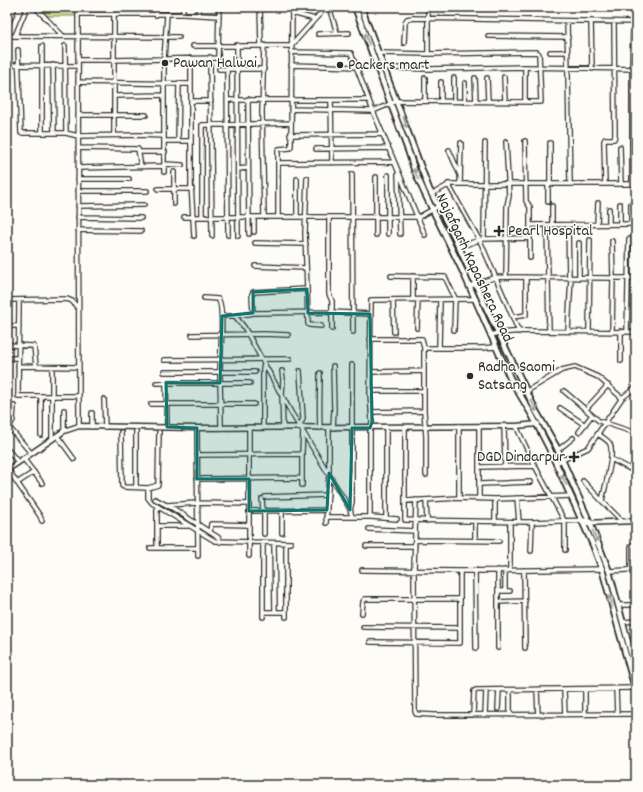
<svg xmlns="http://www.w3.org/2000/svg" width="643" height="792" viewBox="0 0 643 792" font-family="Dekko,sans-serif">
<rect width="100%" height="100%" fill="#fdfcf7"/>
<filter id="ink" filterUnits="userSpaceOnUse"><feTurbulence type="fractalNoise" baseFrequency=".025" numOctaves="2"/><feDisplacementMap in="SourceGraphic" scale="8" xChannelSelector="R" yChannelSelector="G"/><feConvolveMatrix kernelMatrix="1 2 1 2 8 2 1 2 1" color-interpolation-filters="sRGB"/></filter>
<g filter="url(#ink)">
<!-- green -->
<path fill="#d0dc8f" stroke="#7e845d" d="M41,7h71v9h-71z"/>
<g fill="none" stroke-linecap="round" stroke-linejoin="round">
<!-- minor casing -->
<g stroke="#2b2b2b" stroke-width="6">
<path id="minor" d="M35,7l27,28
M78,7l1,419
M121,7l1,7
M134,7v7
M156,7v8
M260,7l1,38
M329,7l8,26
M550,7h1
M260,9l27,-2
M292,13l23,6
M78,14h105l36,2
M144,14v-7
M183,14v-7
M198,15l1,-8
M567,21l3,163
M591,21l1,48
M7,28l8,-21
M318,34l31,-1
M7,36l172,1
M15,36l12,-29
M488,36l80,1
M404,43l1,-20 2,-4 5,-1 224,4
M237,45l1,191
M42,46v87
M65,46l1,87
M193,46h98l35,-39
M18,50l3,83h45l12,3 61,-1 25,1
M291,52l60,1 22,58 52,124
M550,52h18
M379,53l49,1
M210,57l2,179
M191,58v126l3,52
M78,60h36v-46
M7,65l71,1
M53,65l1,68
M291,65l137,4 97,-2 111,2
M525,67v35
M219,69h45
M227,69l1,166
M504,77l1,24
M454,78v23
M475,78l1,23
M487,78l1,23
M78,82l113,2
M465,83v18
M114,96l50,-1
M248,99l1,135
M228,100h141
M331,100l1,63
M191,101h20
M425,101v-23
M441,101v-19
M291,109l82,2 24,-10 144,1 -2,-48 -2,-2 -109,2v-47
M78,115h68
M114,135v-75l104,-2 1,-51
M290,135l92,-1
M165,141h26
M178,141l1,-58
M525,141l1,60 4,6v51
M620,147l1,37
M78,148l60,1 3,18
M316,149l72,-1
M449,150l11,25
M139,152h26
M278,163l116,-1
M165,164l17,1
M78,168l86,-2
M238,169l10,-1
M164,172v-113l3,-44
M352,174l1,158
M398,174l2,60
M388,175v59
M78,179h51
M448,184l33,59 38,89
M460,184l1,-41
M548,184v18
M550,184v-41
M605,184l-1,-43 1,-2h9l1,-4 -1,-113
M632,184v-115l1,-37
M158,189h34
M78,191h69
M432,194l18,-10h186
M174,204v-32
M78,206l66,-1
M609,209v15
M78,217l63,1
M184,217h235l20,-11
M202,217v-92l88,-2
M254,217v15
M264,217l-2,-105 2,-67
M278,217v-67l1,-1 11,-1 1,-2 1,-139
M297,217v-38
M329,217v77l3,7v28
M597,224l1,-21
M620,224v-20
M631,224v-20
M530,225l106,-1
M547,225l2,106
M552,225v-19
M568,225l1,53
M78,230l63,1
M376,235v-58
M484,239l1,-96
M255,243l51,1
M459,247l23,-8 48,-1
M255,266l51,2
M391,276l54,1 11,23
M413,276v24
M506,277l1,-71 2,-10 -3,-54
M579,278v-35
M470,286l26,-9 117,1 -1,-37
M307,289l1,35 1,1 12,1
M204,298l14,1c7,7 2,60 2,73 0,19 1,37 1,56
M7,300l60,-1 5,2 6,7
M393,300l1,32
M19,302l-1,94h61
M253,313l-1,-19 1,-2 54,-3 -2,-56 2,-55
M222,316h13l19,-3 78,-1 38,2
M235,316l9,11 48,87 58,95 2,8
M513,317l13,-2v-38
M7,326h12
M417,328l1,-28
M454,330l1,-30
M568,331l3,-53
M589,331l1,-91
M612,331l1,-53h23
M627,332l2,-93
M192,335l72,-1 24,1
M490,335l9,-2 24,-2 113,1
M370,339h52l2,9
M7,345l27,1 2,20
M439,348l1,-48
M7,358h11
M164,360l126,-1
M621,361v-30
M18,366l60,1
M333,366l1,44 -1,18
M282,371l1,9 -1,15 1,33
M164,372h91
M370,372l54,-1
M156,383h94
M166,383l1,44
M371,391h53
M527,391l35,-21 13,-3 23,10 24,21
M564,391l35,30 37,12
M41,396v39
M104,399l1,28
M151,404h103
M560,408l25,17
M586,409l22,-24
M64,410v21
M371,412l53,-1
M7,425l24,28
M300,425l3,-6 -3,-48
M459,426v72
M479,426v72
M504,426l1,41
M92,427v-14
M386,427v91
M405,427v93l127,2 57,-2
M9,428l4,-8 1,-14
M197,428l1,128
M249,428v128
M263,428v-60l1,-4
M320,428c-1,-19 0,-36 0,-55
M136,431v56
M121,432l1,54 2,1 24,1 10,-3 1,-53
M579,432l13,-17
M598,434c4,3 10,6 12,10 5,10 -6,46 -8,57l20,20
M58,437l16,22
M52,439v-72
M7,449l11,13
M558,450l15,-12
M302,454v31
M197,455l104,-1 1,-2 1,-21
M23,458l19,25
M611,459l25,13
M556,463l32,-15 34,-50 14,-11
M535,466l30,56v28
M479,467l56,-1 -19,-40
M7,468l33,48 2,5
M426,475v-39l-2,-25v-63h58l13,-1
M197,479l105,-1
M583,481l19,20
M17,483l17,-11
M480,484l51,-2
M148,488v10l4,5 63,38 76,2
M265,497l63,-2
M517,498l2,24
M155,499l19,10 45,29 1,4
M262,499l1,12
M416,500l-2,70 1,141 1,3 17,1 203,-1
M426,500l1,21
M405,501l54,-3 36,1 76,-3
M167,505l30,-2 52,1
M157,506v42
M350,510l2,-8v-137
M249,511l78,-1
M264,511v23
M282,511v22
M326,517h45
M397,519l-26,-2 -1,-2v-83l2,-10 -2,-28 1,-94 105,-1
M495,522v-23
M510,522v48
M326,523l3,-50v-45
M157,526h31
M369,529l46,2
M210,532l1,-8 38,1
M415,540l84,1
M475,540v-18
M263,543v74
M274,543l1,69
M366,546h49
M150,548h48
M531,551l1,-29
M631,569v-22l1,-2h4
M362,570l98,1 142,-2
M475,570l1,78
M498,570v78
M524,570l1,78
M609,571l18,-1 9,-2
M498,591h12
M505,591v-21
M498,602l27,-1
M619,605h17
M263,612h23
M362,613l1,-11 2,-3h95
M286,617v-74
M623,622l13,-1
M363,627l97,1
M370,642l90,1v-72
M616,689l1,25
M537,690l1,25
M564,690l1,25
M585,690v25
M498,709l1,-19
M473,715l1,-24 2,-1 159,-2
M485,715l1,-25
M510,715v-25"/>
</g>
<!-- tertiary casing -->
<g stroke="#2b2b2b" stroke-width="7">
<path id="tertiary" d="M7,470l57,-39 15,-5 118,2 319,-2 22,-2
M584,523l52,-2"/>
</g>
<!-- secondary casing -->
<g stroke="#2b2b2b" stroke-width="8">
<path id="secondary" d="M355,7l54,146 5,16 10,23 40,82 46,104 22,37 17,33 44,97 9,24 34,123
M361,7l68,182 26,49 29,65 52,108 20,35 34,77 19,48 27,101"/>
</g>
<!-- minor -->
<use href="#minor" stroke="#fdfcf7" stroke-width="3.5"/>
<!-- tertiary -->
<use href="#tertiary" stroke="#fdfcf7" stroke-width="4"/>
<!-- secondary -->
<use href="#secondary" stroke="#fdfcf7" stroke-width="4.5"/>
</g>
<!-- one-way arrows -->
<defs><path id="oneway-shaft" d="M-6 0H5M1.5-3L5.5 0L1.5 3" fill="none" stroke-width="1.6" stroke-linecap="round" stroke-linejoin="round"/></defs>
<g stroke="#9e9e9b">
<use href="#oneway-shaft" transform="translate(367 39) rotate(-111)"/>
<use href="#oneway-shaft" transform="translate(405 122) rotate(70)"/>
<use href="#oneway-shaft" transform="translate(416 174) rotate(-113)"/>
<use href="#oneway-shaft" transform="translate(534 406) rotate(64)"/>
<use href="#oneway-shaft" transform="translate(564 480) rotate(-115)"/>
<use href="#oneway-shaft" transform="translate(595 536) rotate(69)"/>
<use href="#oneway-shaft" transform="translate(611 601) rotate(-106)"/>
</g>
</g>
<!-- marked area -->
<path fill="#0f766e" fill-opacity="0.2" stroke="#0f766e" stroke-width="3" stroke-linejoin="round" d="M307,289l1,24 62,1 2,108 -2,6h-18l-2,82 -21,-37 -2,37 -78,1v-32h-52v-51l-30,-1 -1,-44h54l2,-67 31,-3v-21z"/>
<!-- markers -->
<g fill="#2b2b2b" stroke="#fdfcf7" stroke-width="1.5">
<circle cx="165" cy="63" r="4"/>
<circle cx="340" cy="65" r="4"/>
<path d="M497 225h4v4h4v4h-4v4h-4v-4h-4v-4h4z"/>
<circle cx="470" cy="376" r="4"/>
<path d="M572 451h4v4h4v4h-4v4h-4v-4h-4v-4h4z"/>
</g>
<g text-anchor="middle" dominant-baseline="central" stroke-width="3" stroke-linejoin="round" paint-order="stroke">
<!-- poi labels -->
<g font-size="16" fill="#2b2b2b" stroke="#fdfcf7" text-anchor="start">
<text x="173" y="63">Pawan Halwai</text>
<text x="348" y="65">Packers mart</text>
<text x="508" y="231">Pearl Hospital</text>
<text x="478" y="367">Radha Saomi<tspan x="478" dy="18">Satsang</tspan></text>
<text x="565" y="457" text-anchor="end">DGD Dindarpur</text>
</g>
<!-- street labels -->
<g font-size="16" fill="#2b2b2b" stroke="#fdfcf7">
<text transform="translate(474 268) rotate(65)">Najafgarh Kapashera Road</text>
</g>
</g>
<!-- margin -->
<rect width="643" height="792" fill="none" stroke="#fdfcf7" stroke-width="24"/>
<rect x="12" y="12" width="619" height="768" fill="none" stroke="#2b2b2b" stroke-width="1.5" filter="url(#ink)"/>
</svg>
